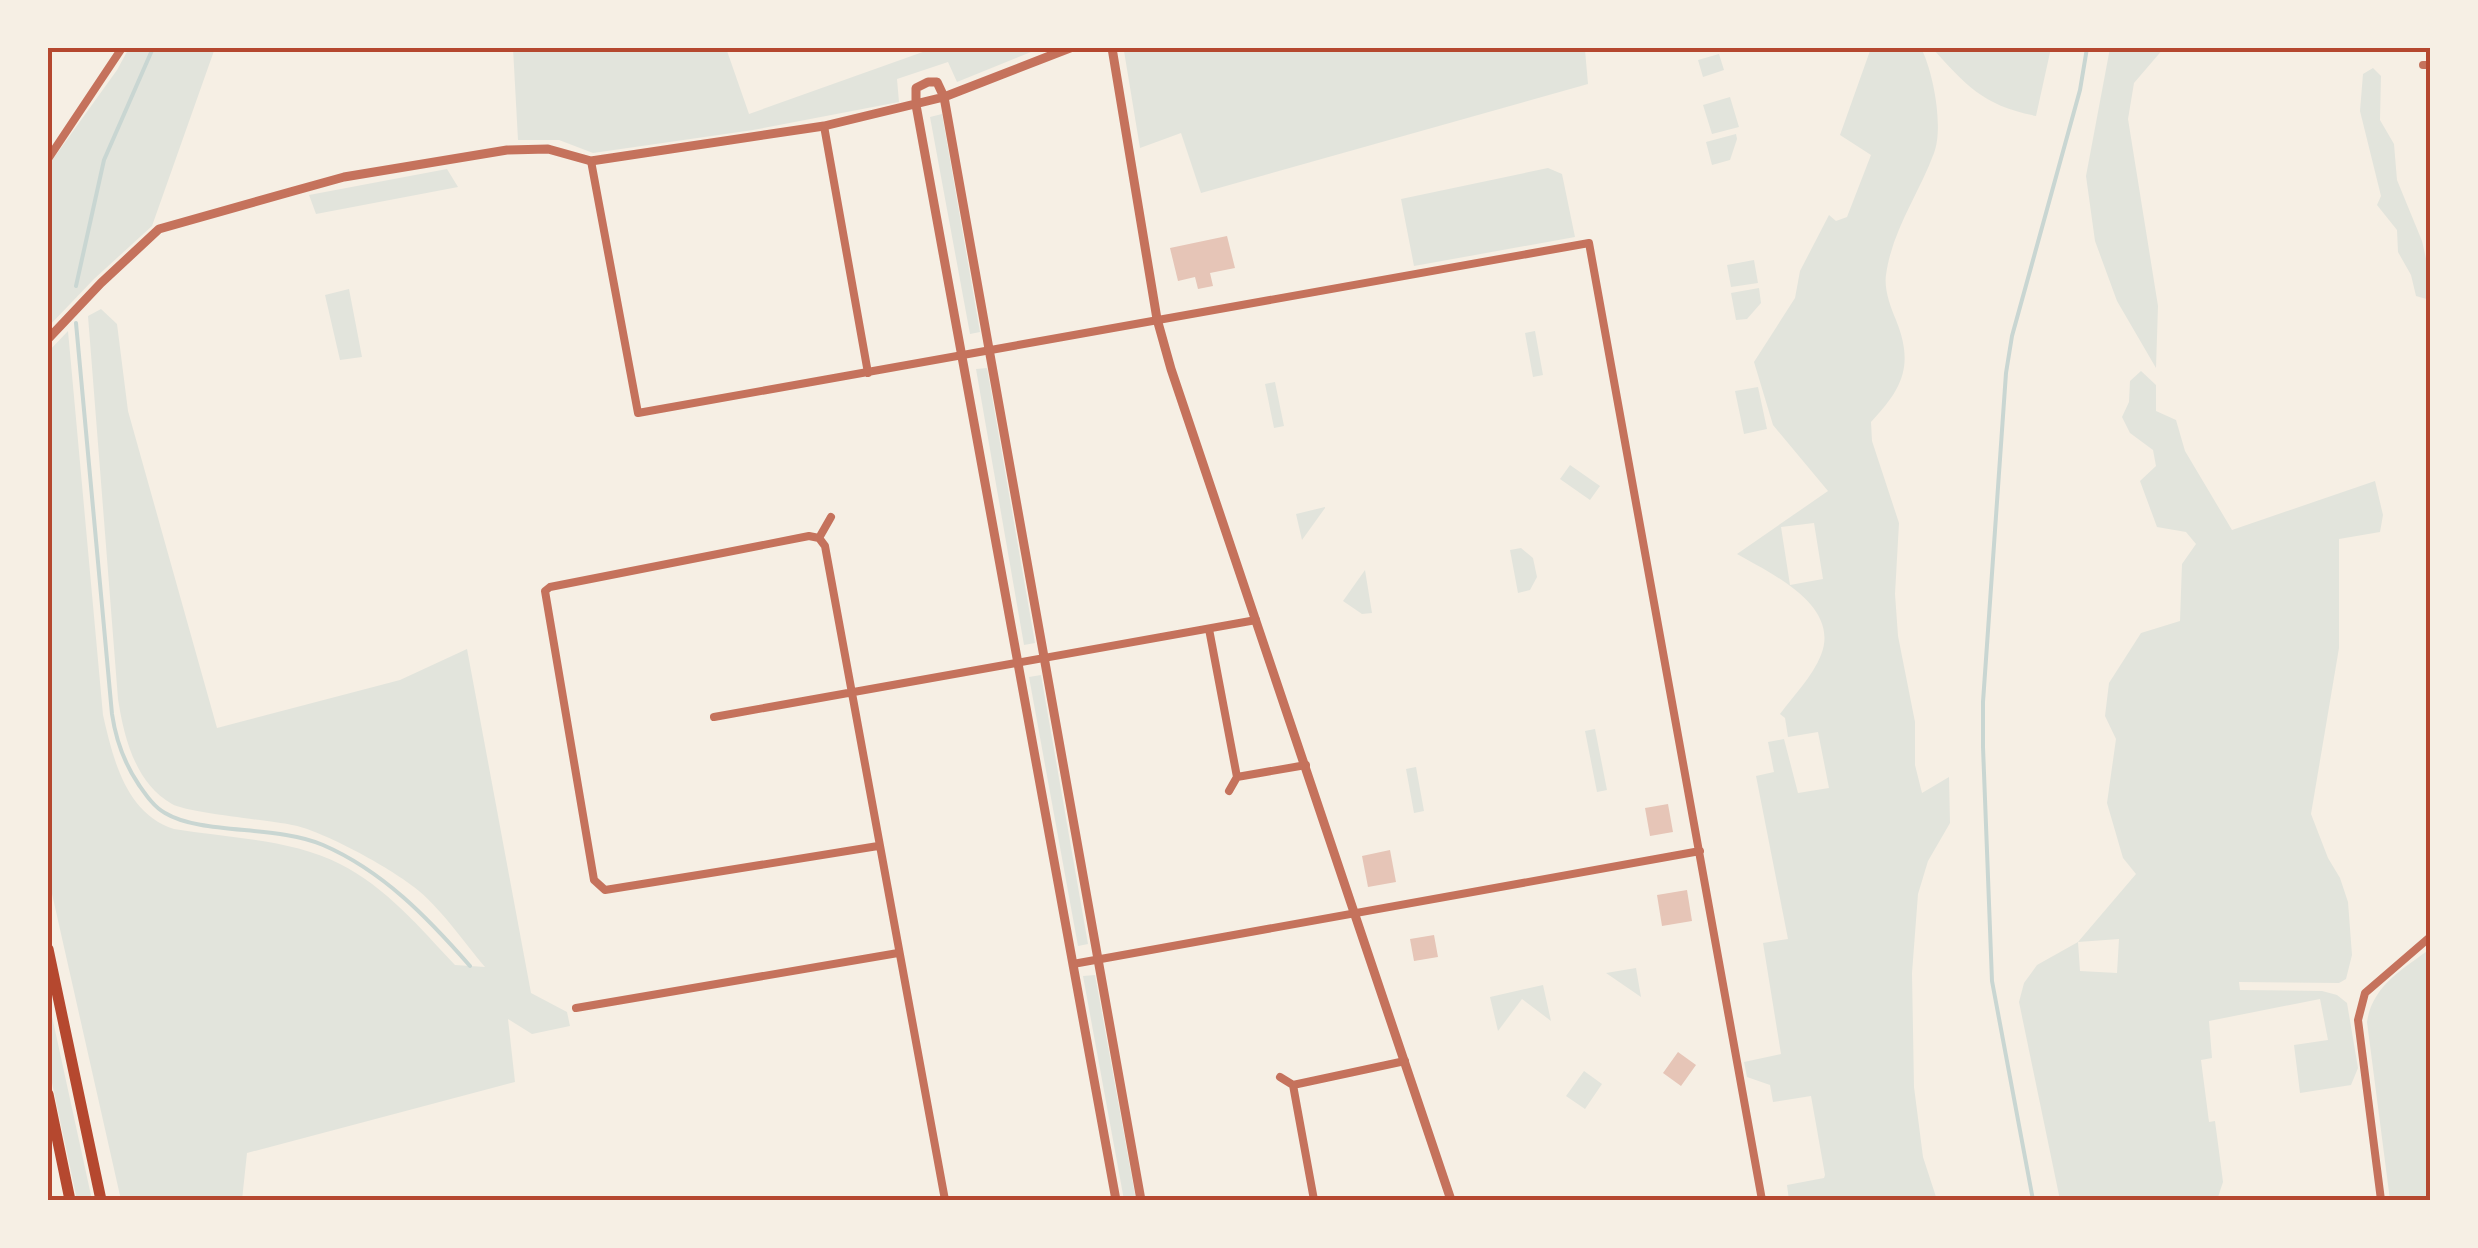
<svg xmlns="http://www.w3.org/2000/svg" width="2478" height="1248" viewBox="0 0 2478 1248" font-family="'Work Sans',sans-serif">
<rect width="100%" height="100%" fill="#f6efe4"/>
<!-- green -->
<path fill="#e2e4dc" fill-rule="evenodd" d="M129,48h86l-63,178 -58,53 -46,48v-161l69,-96z
M513,48h213l23,66 185,-66h107l-84,34 -9,-20 -51,17 2,23 -146,28 -160,23 -34,-13h-41z
M1127,48h465l-7,2 3,34 -387,109 -20,-60 -41,15 -16,-97z
M1871,48h50c12,23 23,79 13,105 -15,41 -42,77 -48,122 -2,14 4,31 10,45 18,45 7,68 -25,102l1,19 27,82 -4,71 3,42 17,86v43l7,28 27,-16 1,46 -22,38 -10,33 -6,79 2,114 9,70 14,43h-148l-2,-15 37,-7 1,-3 -14,-79 -38,6 -3,-17 -23,-8 -3,-15 37,-8 -18,-111 25,-4 -32,-163 18,-4 -6,-30 16,-3 14,54 31,-5 -11,-56 -30,5 -3,-19 -5,-4c13,-18 33,-38 41,-59 20,-50 -51,-82 -84,-101l91,-63 -55,-66 -19,-63 41,-64 5,-27 29,-56 7,6 11,-4 24,-62 -31,-20zM1814,523l9,56 -33,6 -9,-58z
M1932,48h119l-15,68c-54,-11 -69,-30 -104,-68z
M2110,48h54l-30,35 -6,36 30,187 -2,62 -39,-67 -22,-60 -9,-65z
M1719,54l5,16 -21,7 -5,-17z
M2373,68l8,8 -1,44 14,24 3,36 25,61 8,35v24l-14,-4 -5,-21 -13,-23 -1,-22 -20,-25 4,-9 -21,-85 3,-37z
M1730,97l9,30 -27,7 -9,-29z
M942,114l38,218 -10,2 -40,-217z
M1736,134l1,5 -7,21 -18,5 -6,-23z
M1548,168l14,6 13,63 -161,29 -13,-67z
M447,169l11,18 -142,27 -7,-19z
M1754,260l4,23 -27,4 -4,-22z
M1759,288l2,15 -14,16 -11,1 -5,-27z
M349,289l13,68 -22,3 -15,-65z
M101,309l16,15 11,87 89,317 183,-48 67,-31 64,344 36,19 3,14 -38,8 -24,-15 7,63 -268,71 -5,47h-121l-73,-324v-524l20,-21 35,384c10,44 23,99 71,114 54,9 117,10 166,35 46,23 80,64 115,101l30,2c-21,-25 -46,-61 -71,-80 -24,-19 -92,-57 -122,-62 -24,-5 -104,-12 -120,-21 -37,-21 -48,-67 -54,-105l-30,-383z
M1535,331l8,44 -10,2 -8,-44z
M987,368l48,275 -11,2 -48,-276z
M2141,371l15,14v26l20,9 9,31 47,79 143,-49 8,34 -3,17 -41,7v109l-28,166 17,44 12,20 8,24 4,53 -6,24 -7,4 -100,-1 1,8 82,1 15,4 10,8 11,65 -7,17 -51,8 -6,-48 34,-5 -8,-41 -111,22 3,37 -11,2 8,62 6,-1 8,61 -6,18h-157l-41,-198 5,-19 13,-18 41,-23 58,-68 -13,-16 -16,-55 9,-64 -11,-23 4,-33 32,-50 39,-12 2,-57 14,-20 -10,-12 -29,-5 -17,-46 16,-15 -3,-16 -23,-17 -8,-16 7,-15 1,-21zM2119,939l-2,34 -37,-2 -2,-29z
M1275,382l9,44 -10,2 -9,-44z
M1758,387l9,42 -23,5 -9,-43z
M1570,465l30,21 -10,14 -30,-21z
M1325,507v1l-23,32 -6,-26z
M1521,548l12,10 4,19 -7,13 -12,3 -8,-43z
M1365,570l7,43 -10,1 -19,-13z
M1041,675l47,269 -10,2 -49,-269z
M1595,729l12,61 -10,2 -12,-61z
M1416,767l8,44 -10,2 -8,-44z
M2430,949v251h-40l-23,-178c5,-36 36,-53 63,-73z
M1636,968l5,29 -35,-24z
M1095,975l41,225h-12l-41,-224z
M1543,985l8,36 -29,-22 -24,32 -8,-34z
M48,998l44,202h-15l-29,-136z
M1584,1071l18,13 -17,25 -19,-13z"/>
<g fill="none" stroke-linecap="round" stroke-linejoin="round">
<!-- stream -->
<path stroke="#c9d6d2" stroke-width="4" d="M76,286l28,-126 49,-112
M76,323l36,391c4,27 12,49 27,71 7,10 15,22 26,28 36,22 113,12 158,32 60,26 105,73 147,121
M2033,1200l-41,-219 -9,-234v-45l23,-329 6,-37 68,-246 7,-42"/>
</g>
<!-- building -->
<path fill="#e6c5b7" d="M1227,236l8,32 -25,5 3,13 -15,3 -3,-12 -17,4 -8,-33z
M1668,804l5,28 -23,4 -5,-28z
M1390,850l6,32 -28,5 -6,-31z
M1687,890l5,31 -30,5 -5,-31z
M1434,935l4,22 -24,4 -4,-22z
M1678,1052l18,13 -15,21 -18,-13z"/>
<g fill="none" stroke-linecap="round" stroke-linejoin="round">
<!-- minor -->
<path stroke="#c5725c" stroke-width="8" d="M2423,65h7
M824,126l44,247
M48,159l74,-111
M591,161l47,252 951,-170 173,957
M819,538l-10,-2 -259,51 -5,4 49,289 11,10 273,-44
M819,538l6,8 120,654
M819,538l12,-21
M1209,629l28,148 -8,14
M714,717l542,-97
M1237,777l69,-12
M1073,964l627,-113
M576,1008l322,-55
M1280,1077l13,8 21,115
M1293,1085l112,-24
M2381,1200l-23,-180 7,-27 65,-56"/>
<!-- tertiary -->
<path stroke="#c5725c" stroke-width="9" d="M1112,48l45,271 14,50 280,831
M48,339l53,-56 58,-54 131,-37 54,-15 163,-27 41,-1 43,12 233,-35 120,-29 126,-49
M1116,1200l-200,-1095v-17l12,-6h9l7,15 197,1103"/>
<!-- primary -->
<path stroke="#b5482f" stroke-width="11" d="M48,949l53,251
M48,1094l22,106"/>
</g>
<!-- border -->
<rect width="2478" height="1248" fill="none" stroke="#f6efe4" stroke-width="100"/>
<rect x="50" y="50" width="2378" height="1148" fill="none" stroke="#b5482f" stroke-width="4"/>
</svg>
